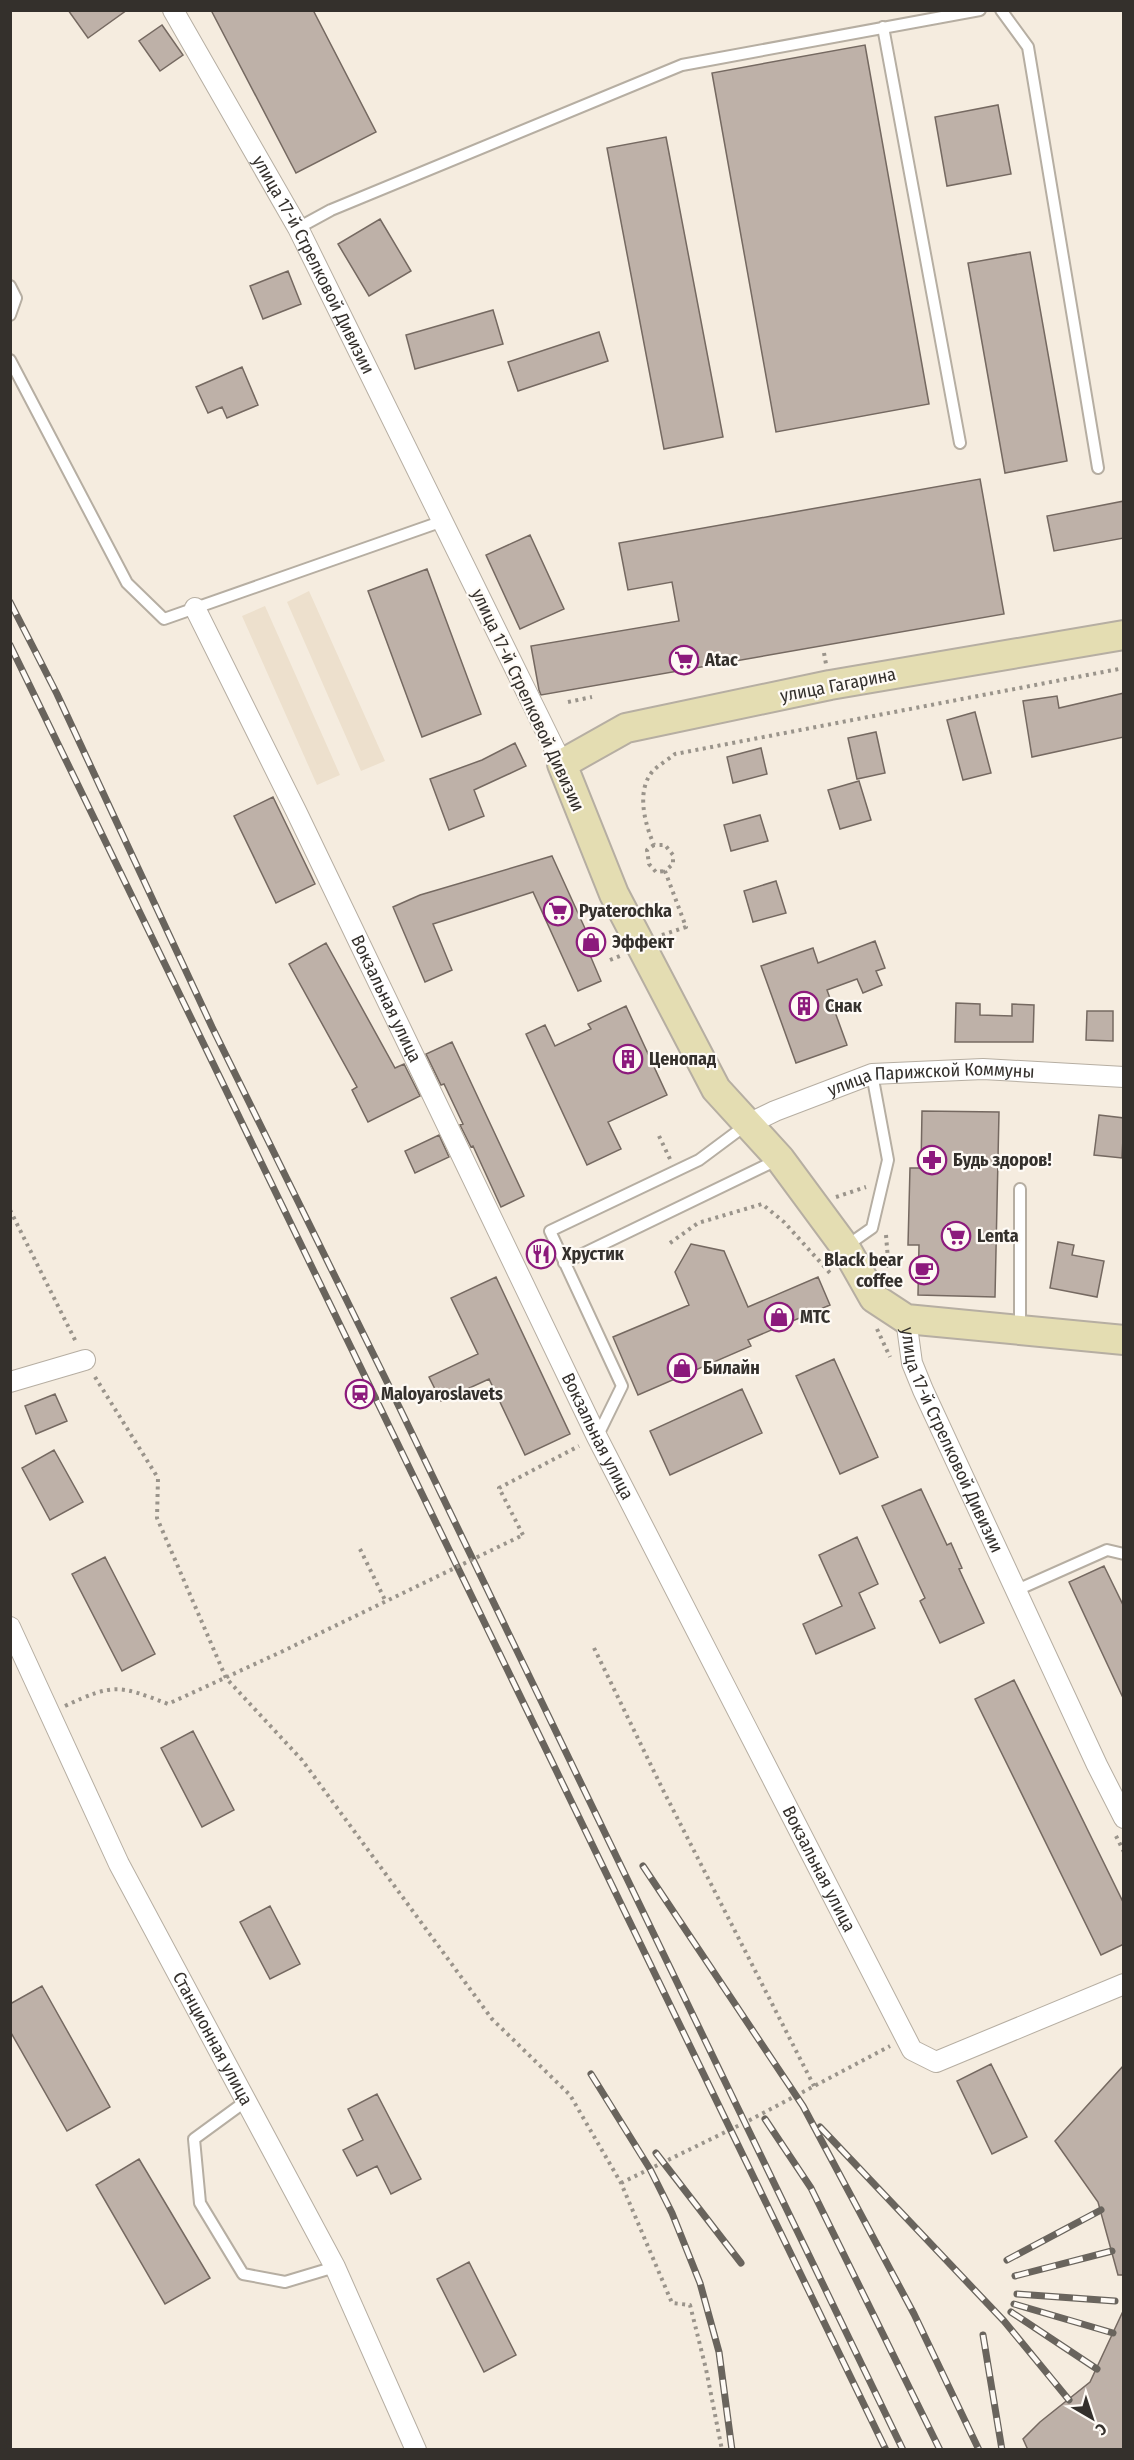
<svg xmlns="http://www.w3.org/2000/svg" width="1134" height="2460" viewBox="0 0 1134 2460" font-family="'Fira Sans Condensed',sans-serif">
<rect width="100%" height="100%" fill="#f5ecdf"/>
<!-- built -->
<path fill="#ede0cd" d="M309,591l76,170 -24,10 -74,-169z
M265,606l75,169 -23,10 -75,-169z"/>
<!-- building -->
<path fill="#beb1a8" stroke="#756961" stroke-width="1.5" d="M68,10h59l-39,28z
M211,10h102l63,122 -80,41z
M162,25l21,30 -23,16 -21,-30z
M865,45l64,359 -153,28 -64,-359z
M998,105l13,69 -64,12 -12,-69z
M666,137l57,300 -59,12 -57,-301z
M380,219l31,52 -42,25 -31,-52z
M1030,252l37,209 -62,12 -37,-210z
M288,271l13,33 -38,15 -13,-33z
M493,310l10,34 -88,25 -9,-34z
M599,332l9,29 -90,30 -10,-29z
M242,367l16,38 -31,13 -5,-11 -14,6 -12,-26z
M980,479l24,135 -463,81 -2,-5 -8,-44 148,-25 -7,-39 -44,8 -9,-47z
M1124,501v37l-70,13 -7,-35z
M530,535l34,74 -44,20 -34,-74z
M427,569l54,145 -59,23 -54,-146z
M1124,693v44l-92,20 -9,-56 34,-5 2,12z
M975,712l16,61 -28,7 -16,-60z
M876,732l9,41 -28,6 -9,-41z
M515,743l11,23 -52,24 10,26 -35,14 -19,-51 52,-19z
M761,748l6,26 -34,9 -6,-26z
M859,781l12,39 -31,9 -12,-39z
M273,797l42,87 -39,19 -42,-87z
M760,815l8,26 -37,10 -7,-26z
M552,856l41,90 -6,2 14,33 -23,10 -45,-99 -100,32 19,46 -27,12 -32,-75 27,-12z
M776,881l10,32 -33,9 -9,-31z
M875,941l10,27 -9,3 6,14 -19,8 -6,-14 -30,11 20,55 -51,18 -35,-97 52,-18 5,15z
M326,943l69,125 9,-4 16,32 -52,26 -16,-32 5,-3 -68,-123z
M956,1003l24,1v11l32,1v-12l22,1 -1,37h-78z
M626,1006l41,89 -59,27 13,27 -34,16 -61,-131 19,-9 10,21 36,-17 -3,-5z
M1087,1011h26v30l-27,-1z
M452,1042l72,154 -23,11 -28,-61 -2,1 -11,-22 3,-1 -19,-40 -3,1 -15,-31z
M922,1111l77,1 -4,185 -77,-2 1,-50h-11l2,-77h11z
M1099,1115l25,3 -2,40 -28,-3z
M439,1135l10,22 -34,16 -10,-22z
M1058,1242l16,3 -2,10 32,6 -7,36 -47,-9z
M691,1244l33,7 24,56 70,-30 12,28 -82,35 3,6 -113,49 -25,-58 76,-32 -14,-33z
M496,1277l74,157 -45,21 -36,-76 -48,22 -12,-24 49,-23 -27,-56z
M834,1359l44,98 -38,17 -44,-98z
M742,1389l20,44 -92,42 -20,-44z
M55,1394l12,27 -31,13 -11,-28z
M54,1450l29,52 -33,18 -28,-52z
M921,1489l26,56 4,-2 11,25 -3,1 25,54 -44,20 -20,-42 5,-3 -43,-92z
M857,1537l21,47 -19,9 16,35 -59,26 -13,-30 39,-18 -23,-51z
M105,1557l50,97 -33,17 -50,-97z
M1104,1566l20,41v93l-55,-118z
M1014,1680l110,224v40l-23,11 -126,-256z
M193,1731l41,79 -32,17 -41,-79z
M270,1906l30,58 -30,15 -30,-57z
M42,1986l68,121 -43,24 -57,-100v-27z
M991,2064l36,73 -35,17 -35,-73z
M1124,2065v210h-6l-20,-73 -43,-61z
M377,2094l44,85 -30,15 -14,-28 -20,10 -14,-26 20,-10 -15,-31z
M139,2159l71,119 -45,26 -69,-119z
M469,2262l47,93 -32,17 -47,-93z
M1124,2309v141h-96l-5,-11 17,-17 50,-40z"/>
<g fill="none" stroke-linecap="round" stroke-linejoin="round">
<!-- lane casing -->
<g stroke="#b6aea2" stroke-width="14">
<path id="lane" d="M1001,10l27,37 70,421
M883,27l77,416
M298,228l33,-18 351,-145 298,-55
M10,286l6,12 -6,17
M10,360l117,223 37,36 279,-98
M1020,1189v140
M845,1247l27,-19 16,-68 -16,-86
M564,1263l213,-103
M597,1437l25,-51 -72,-155 149,-71 47,-35
M1017,1590l90,-40 17,4
M246,2101l-52,38 6,64 43,71 42,8 50,-15"/>
</g>
<!-- street casing -->
<g stroke="#b6aea2" stroke-width="22">
<g id="street">
<path id="s1" d="M173,10l125,218 264,536"/>
<path id="s2" d="M195,608l101,203 301,626 315,613 24,12 188,-78"/>
<path id="s3" d="M746,1125l29,-14 97,-37 111,-5 141,8"/>
<path id="s4" d="M906,1319l6,44 11,27 174,375 27,53"/>
<path d="M10,1382l75,-22"/>
<path id="s5" d="M10,1627l109,237 216,403 81,183"/>
</g>
</g>
<!-- secondary casing -->
<g stroke="#b6aea2" stroke-width="32">
<path id="secondary" d="M1124,635l-294,50 -204,43 -64,36 52,130 102,195 64,70 65,88 29,51 32,21 218,21"/>
</g>
<!-- path -->
<path stroke="#9a948b" stroke-width="4" stroke-dasharray="3 4.5" stroke-linecap="butt" d="M824,653l2,11
M568,702l24,-5
M654,845l-7,5 2,14 7,8 9,-1
M662,935l24,-8 -21,-56 8,-7v-9l-8,-10h-11c-9,-21 -18,-53 -2,-73 6,-7 16,-12 23,-18l449,-86
M610,960l10,-4
M659,1136l11,23
M836,1197l30,-10
M10,1210l67,134
M886,1235l3,37
M670,1243l28,-20 64,-19 22,18 46,51
M877,1329l13,28
M95,1377l63,101 -1,40 69,160 76,82 190,259 78,76 51,88 51,120 18,2 16,64 16,81
M523,1535l-24,-47 80,-42
M360,1549l26,53
M594,1648l68,140 152,298
M65,1706c49,-23 54,-21 103,-2l113,-52
M1116,1836l8,16
M621,2183l129,-63 140,-74"/>
<!-- lane -->
<use href="#lane" stroke="#fff" stroke-width="10"/>
<!-- street -->
<use href="#street" stroke="#fff" stroke-width="20"/>
<!-- secondary -->
<use href="#secondary" stroke="#e4ddb2" stroke-width="28"/>
<!-- rail casing -->
<g stroke="#69645d" stroke-width="7">
<path id="rail" d="M10,602l47,92 155,333 178,361 513,1062
M10,645l876,1805
M643,1866l160,240 111,208 65,136
M591,2074l59,95 22,44 28,70 19,69 13,98
M765,2119l46,69 129,262
M820,2127l184,194 65,79
M656,2153l85,110
M1007,2260l94,-50
M1015,2276l97,-25
M1017,2294l98,7
M1014,2304l99,29
M1011,2312l86,57
M983,2335l19,115"/>
</g>
<!-- rail -->
<use href="#rail" stroke="#fefaf5" stroke-width="4.5" stroke-dasharray="14" stroke-linecap="butt"/>
<!-- path-bridge -->
<path stroke="#9a948b" stroke-width="4" stroke-dasharray="3 4.5" stroke-linecap="butt" d="M281,1652l242,-117"/>
</g>
<!-- icons -->
<defs>
<g id="supermarket-ring" transform="scale(1.5)"><circle r="9.5" fill="#fefaf5" stroke="#8c1a7c" stroke-width="1.5"/><path d="M-6-5.5h2.5l.6 2H6L4.5 2H-2.5L-4.4-4H-6ZM-1.5 3.2a1.3 1.3 0 1 0 .1 0ZM3 3.2a1.3 1.3 0 1 0 .1 0Z" fill="#8c1a7c"/></g>
<g id="shop-ring" transform="scale(1.5)"><circle r="9.5" fill="#fefaf5" stroke="#8c1a7c" stroke-width="1.5"/><path d="M-5-2.5h2.3a2.7 3.5 0 0 1 5.4 0H5L5.5 6h-11ZM-1.5-2.5h3a1.5 2.3 0 0 0-3 0Z" fill="#8c1a7c"/></g>
<g id="building-ring" transform="scale(1.5)"><circle r="9.5" fill="#fefaf5" stroke="#8c1a7c" stroke-width="1.5"/><path d="M-4-6H4V6H1V3H-1V6H-4ZM-2.5-4.3h1.7v1.8h-1.7ZM.8-4.3h1.7v1.8H.8ZM-2.5-1h1.7V.8h-1.7ZM.8-1h1.7V.8H.8Z" fill="#8c1a7c"/></g>
<g id="pharmacy-ring" transform="scale(1.5)"><circle r="9.5" fill="#fefaf5" stroke="#8c1a7c" stroke-width="1.5"/><path d="M-2-6h4v4h4v4h-4v4h-4v-4h-4v-4h4Z" fill="#8c1a7c"/></g>
<g id="restaurant-ring" transform="scale(1.5)"><circle r="9.5" fill="#fefaf5" stroke="#8c1a7c" stroke-width="1.5"/><path d="M-5-6h1v4h1v-4h1v4h1v-4h1v5L-1.5 .5V6h-2V.5L-5-1ZM5-6V6H3V1.5H1.5Q1.5-4 5-6Z" fill="#8c1a7c"/></g>
<g id="cafe-ring" transform="scale(1.5)"><circle r="9.5" fill="#fefaf5" stroke="#8c1a7c" stroke-width="1.5"/><path d="M-5.5-4.5H6V0H3Q3 3.5 0 3.5H-2.5Q-5.5 3.5-5.5 0ZM3-3.2v2h1.7v-2ZM-6 4.5H4V6H-6Z" fill="#8c1a7c"/></g>
<g id="station-ring" transform="scale(1.5)"><circle r="9.5" fill="#fefaf5" stroke="#8c1a7c" stroke-width="1.5"/><path d="M-3-6H3Q5-6 5-4V2Q5 4 3 4L4.5 6H3L1.5 4h-3L-3 6H-4.5L-3 4Q-5 4-5 2V-4Q-5-6-3-6ZM-3.5-4v3h7v-3ZM-3.5 1v1.5H-2V1ZM2 1v1.5H3.5V1Z" fill="#8c1a7c"/></g>
</defs>
<g fill-rule="evenodd">
<use href="#supermarket-ring" x="684" y="660"/>
<use href="#supermarket-ring" x="558" y="911"/>
<use href="#shop-ring" x="591" y="942"/>
<use href="#building-ring" x="804" y="1006"/>
<use href="#building-ring" x="628" y="1059"/>
<use href="#pharmacy-ring" x="932" y="1160"/>
<use href="#supermarket-ring" x="956" y="1236"/>
<use href="#restaurant-ring" x="541" y="1254"/>
<use href="#cafe-ring" x="924" y="1270"/>
<use href="#shop-ring" x="779" y="1317"/>
<use href="#shop-ring" x="682" y="1368"/>
<use href="#station-ring" x="360" y="1394"/>
</g>
<g text-anchor="middle" dominant-baseline="central" stroke-width="4.5" stroke-linejoin="round" paint-order="stroke">
<!-- street labels -->
<g font-size="18" fill="#34302c" stroke="#fefaf5">
<text stroke="none"><textPath href="#s1" startOffset="291">улица 17-й Стрелковой Дивизии</textPath></text>
<text transform="translate(838 685) rotate(-11)">улица Гагарина</text>
<text transform="translate(528 700) rotate(65)">улица 17-й Стрелковой Дивизии</text>
<text stroke="none"><textPath href="#s2" startOffset="435">Вокзальная улица</textPath></text>
<text stroke="none"><textPath href="#s3" startOffset="194">улица Парижской Коммуны</textPath></text>
<text stroke="none"><textPath href="#s2" startOffset="921">Вокзальная улица</textPath></text>
<text stroke="none"><textPath href="#s4" startOffset="130">улица 17-й Стрелковой Дивизии</textPath></text>
<text stroke="none"><textPath href="#s2" startOffset="1407">Вокзальная улица</textPath></text>
<text stroke="none"><textPath href="#s5" startOffset="459">Станционная улица</textPath></text>
</g>
<!-- poi labels -->
<g font-size="18" font-weight="bold" fill="#34302c" stroke="#fefaf5" text-anchor="start">
<text x="705" y="660">Atac</text>
<text x="579" y="911">Pyaterochka</text>
<text x="612" y="942">Эффект</text>
<text x="825" y="1006">Снак</text>
<text x="649" y="1059">Ценопад</text>
<text x="953" y="1160">Будь здоров!</text>
<text x="977" y="1236">Lenta</text>
<text x="562" y="1254">Хрустик</text>
<text x="903" y="1260" text-anchor="end">Black bear<tspan x="903" dy="21">coffee</tspan></text>
<text x="800" y="1317">МТС</text>
<text x="703" y="1368">Билайн</text>
<text x="381" y="1394">Maloyaroslavets</text>
</g>
</g>
<!-- border -->
<rect width="1134" height="2460" fill="none" stroke="#34302c" stroke-width="24"/>
<!-- north arrow -->
<g transform="translate(1092 2418) rotate(141)" stroke="#fefaf5" stroke-width="4.5" paint-order="stroke">
<path d="M0-4.5L10 22L0 15L-10 22Z" fill="#34302c"/>
<text y="-9" font-size="16" font-weight="bold" text-anchor="middle" fill="#34302c">С</text>
</g>
</svg>
